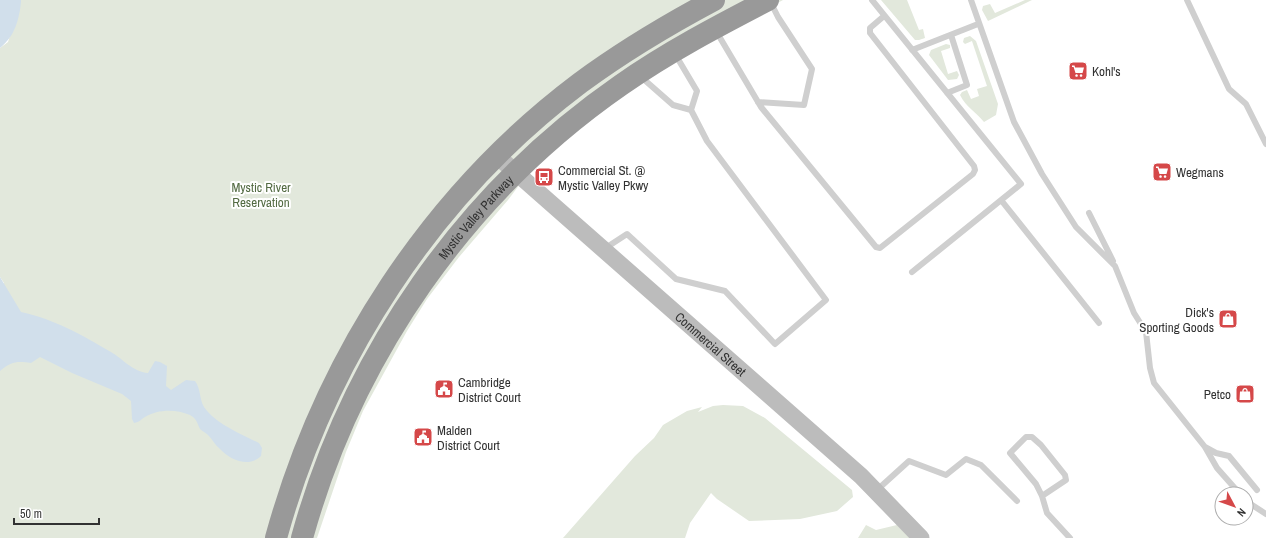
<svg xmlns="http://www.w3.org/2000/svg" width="1266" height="538" viewBox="0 0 1266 538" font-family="'Archivo Narrow',sans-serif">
<rect width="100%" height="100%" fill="#fff"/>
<!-- green -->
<path fill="#e2e8dc" d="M21,0h762l-132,73 -116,91 -27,36 -49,57 -32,42 -20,32 -44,80 -17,41 -29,86h-317v-249l4,-6 -4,-6v-229l8,-6z
M881,0h26l12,30 4,-1 2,9 -6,2h-4z
M1025,0h7l-44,21 -6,-11 1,-4 7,-2 5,9z
M970,36l6,5 22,63 -2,11 -12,7c-8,-10 -18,-15 -24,-27l2,-3 5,-2 4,9 8,-3 -2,-7 10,-3 -15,-45 -7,3 -2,-2 1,-4z
M946,44l4,1v3l-9,3 7,23 9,-3 2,4 -2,4 -9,1 -19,-25 2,-5z
M723,405l20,1 22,12 87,72 1,7 -16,14 -37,8 -51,2 -32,-22 -6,-6 -21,30 -5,15h-122l72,-82 19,-18 9,-13 24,-14 15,-4 -4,5 15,-6z
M866,525l10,5 21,-5 13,13h-52z"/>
<!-- water -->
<path fill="#d1dfeb" d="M0,0h21v2c-2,18 -6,34 -21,46z
M0,277l21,35c35,8 59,22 90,40 12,7 22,20 37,21l7,-12 5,1 7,4 -1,20 5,4 15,-10 9,1c6,8 4,17 9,26 12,17 37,27 55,36l3,5 -1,8c-12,12 -31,4 -41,-7 -5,-4 -8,-10 -12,-14 -2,-2 -6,-4 -8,-6 -3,-6 -3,-10 -10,-14 -14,-6 -32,-6 -45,2 -5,3 -5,5 -11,6l-2,-4 -1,-18 -9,-7 -50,-21 -32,-16 -9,6c-13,-2 -20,-2 -31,8z"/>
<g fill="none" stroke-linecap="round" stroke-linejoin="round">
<!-- lane -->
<path stroke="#cfcfcf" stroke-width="6" d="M872,0l149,184 -109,88
M971,0l43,122 28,52 34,53 39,39 19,47 12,19 4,36 4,15 51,64 12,21 23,26
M1187,0l42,89 17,15 20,40
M716,31l45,76 115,140 4,1 93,-74 2,-4 -1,-4 -104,-133v-5l14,-12
M912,50l66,-26
M640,76l33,29 18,5 6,-19 -22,-37
M947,93l20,-8 -16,-50
M758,102l46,3 8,-36 -34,-52 -7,-14
M1001,200l98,123
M1089,213l24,48
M604,249l23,-15 49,45 49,12 50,53 51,-44 -119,-159 -16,-31
M1205,447l11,6 13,3 28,34
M877,490l32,-29 37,14 20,-16 15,6 36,36
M1042,496l24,-16 -1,-5 -24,-30 -9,-8h-6l-16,16 26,31 6,12 5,17 23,25
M1246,501l20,13"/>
<!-- secondary -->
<path stroke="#bcbcbc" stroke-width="17" id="s1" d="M496,155l365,321 60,62"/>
<!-- highway -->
<g stroke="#999" stroke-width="22">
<path d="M276,538c49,-179 155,-343 304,-455 42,-31 87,-58 134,-83"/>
<path id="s2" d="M302,538c50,-182 163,-345 319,-453 47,-33 97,-59 147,-85"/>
</g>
</g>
<!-- icons -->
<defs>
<g id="supermarket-square" transform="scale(1)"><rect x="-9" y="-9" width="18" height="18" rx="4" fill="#d54849" stroke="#fff"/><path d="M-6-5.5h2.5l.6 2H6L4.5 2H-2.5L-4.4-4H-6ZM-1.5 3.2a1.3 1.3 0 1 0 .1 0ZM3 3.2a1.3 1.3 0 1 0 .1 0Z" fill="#fff"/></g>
<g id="bus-square" transform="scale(1)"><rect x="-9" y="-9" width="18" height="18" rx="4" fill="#d54849" stroke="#fff"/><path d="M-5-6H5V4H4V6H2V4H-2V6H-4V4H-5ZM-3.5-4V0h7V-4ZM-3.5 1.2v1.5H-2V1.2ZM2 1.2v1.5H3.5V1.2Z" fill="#fff"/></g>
<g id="shop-square" transform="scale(1)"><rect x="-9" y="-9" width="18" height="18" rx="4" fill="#d54849" stroke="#fff"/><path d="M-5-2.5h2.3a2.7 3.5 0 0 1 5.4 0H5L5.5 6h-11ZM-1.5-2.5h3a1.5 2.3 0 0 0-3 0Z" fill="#fff"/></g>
<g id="civic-square" transform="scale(1)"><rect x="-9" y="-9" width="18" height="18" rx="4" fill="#d54849" stroke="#fff"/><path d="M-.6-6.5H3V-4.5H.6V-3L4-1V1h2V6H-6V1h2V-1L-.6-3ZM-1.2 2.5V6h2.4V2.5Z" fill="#fff"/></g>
</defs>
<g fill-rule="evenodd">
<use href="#supermarket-square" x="1078" y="71"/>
<use href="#supermarket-square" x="1162" y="172"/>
<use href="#bus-square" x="544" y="177"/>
<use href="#shop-square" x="1228" y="319"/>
<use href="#civic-square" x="444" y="389"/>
<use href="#shop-square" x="1245" y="394"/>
<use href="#civic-square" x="423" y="437"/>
</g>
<g text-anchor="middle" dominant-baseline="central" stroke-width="4" stroke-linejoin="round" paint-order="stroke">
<!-- poi labels -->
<g font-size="13" fill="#323232" stroke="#fff" text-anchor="start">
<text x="1092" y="71">Kohl's</text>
<text x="558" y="170">Commercial St. @<tspan x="558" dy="15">Mystic Valley Pkwy</tspan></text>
<text x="1176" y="172">Wegmans</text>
<text x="1214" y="312" text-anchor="end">Dick's<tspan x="1214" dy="15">Sporting Goods</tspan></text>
<text x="458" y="382">Cambridge<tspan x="458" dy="15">District Court</tspan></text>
<text x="1231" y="394" text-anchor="end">Petco</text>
<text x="437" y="430">Malden<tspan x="437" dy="15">District Court</tspan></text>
</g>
<!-- park labels -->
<g font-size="13" fill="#536b43" stroke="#fff">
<text x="261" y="187">Mystic River<tspan x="261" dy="15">Reservation</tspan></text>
</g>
<!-- street labels -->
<g font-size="13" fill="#323232" stroke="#fff">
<text stroke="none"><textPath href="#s2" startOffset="368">Mystic Valley Parkway</textPath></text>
<text stroke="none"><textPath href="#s1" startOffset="286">Commercial Street</textPath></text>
</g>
</g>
<!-- north arrow -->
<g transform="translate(1234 506) rotate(131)"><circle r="19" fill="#ffffff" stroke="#adadad"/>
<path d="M0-3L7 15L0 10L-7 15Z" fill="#d54849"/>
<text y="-6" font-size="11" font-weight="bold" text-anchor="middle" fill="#323232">N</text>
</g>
<!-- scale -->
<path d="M14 518v6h85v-6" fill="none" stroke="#323232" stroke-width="2"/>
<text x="20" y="518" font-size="12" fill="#323232" stroke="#ffffff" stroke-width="3" paint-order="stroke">50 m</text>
</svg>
